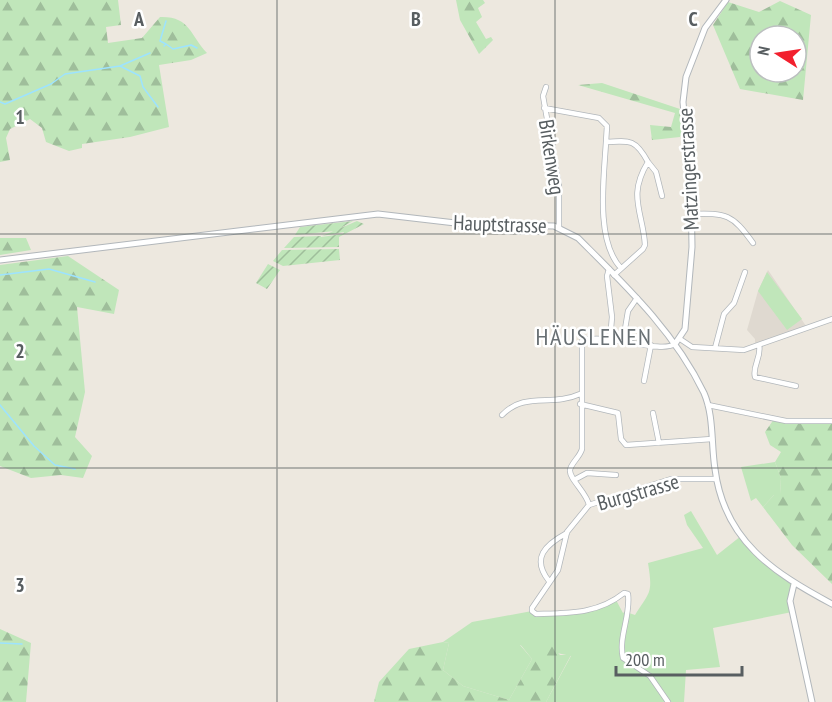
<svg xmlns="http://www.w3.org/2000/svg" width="832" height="702" viewBox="0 0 832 702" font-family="'PT Sans Narrow',sans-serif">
<defs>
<pattern id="forest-firs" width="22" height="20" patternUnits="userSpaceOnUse" patternTransform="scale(1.5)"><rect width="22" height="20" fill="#c0e6ba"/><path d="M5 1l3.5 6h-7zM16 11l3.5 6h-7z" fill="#9fbe9b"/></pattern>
<pattern id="garden-furrows" width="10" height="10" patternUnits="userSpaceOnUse" patternTransform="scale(1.5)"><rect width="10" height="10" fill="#c0e6ba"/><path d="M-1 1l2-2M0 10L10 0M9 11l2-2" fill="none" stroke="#9fbe9b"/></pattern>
</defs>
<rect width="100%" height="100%" fill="#ede8df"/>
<!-- education -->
<path fill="#dfd9d0" d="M768,270l38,56 -51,18v-5l-8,-9 11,-39z"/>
<!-- grass -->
<path fill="#c0e6ba" d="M767,272l35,47 -15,11 -29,-39z
M775,462l6,16 -1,17h-6l-11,12 -7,-9 -5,3 -10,-34z
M691,511l26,44 24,-19 53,48 -3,8 1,20 -79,16 7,39 -34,3 -2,32h-138l25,-46 -51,-11 12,14 -23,41 -46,-14 -20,-16 6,-27 -6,-1 29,-20 60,-11 4,3 40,-1 40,-13 7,13 7,-5 -1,5 6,2c15,-24 18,-21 13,-52l55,-15 -16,-23 -3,-10z"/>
<!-- forest -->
<path fill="url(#forest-firs)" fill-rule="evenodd" d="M0,0h118l3,25 -15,2 2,16 34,-5 18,-21c30,-1 30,18 47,36l-16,7 -32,5 10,62 -39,10 -48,7v4l-13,3 -23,-9 -4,-14 -12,-9 -20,10 -4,9 4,22 -10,2z
M456,0h27l2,3 -7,5 4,9 -6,5 10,17 5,-2 2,3 -14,14 -19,-34z
M780,1l31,14 -8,85 -63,-11 -27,-64 15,-23 31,10zM760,36h36v36h-36z
M602,83l78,26 2,25 -2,3 -28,3 -2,-15 21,2 4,-14 -97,-28z
M0,238h26l5,12 -31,5z
M68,256l51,34 -5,24 -37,-7 8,85 -10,45 17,19 -9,22 -22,-3 -30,3 -31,-12v-201z
M774,419l58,2v163l-40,-39 -29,-38 11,-12 6,-1 1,-16 -6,-16 6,-10 -11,-7 -5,-13z
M0,629l31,14 -5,59h-26z
M443,642l6,1 -6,27 20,16 46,14 23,-41 -12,-15 31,1 9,10h11l-25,47h-172l5,-20 30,-33z"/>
<!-- garden -->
<path fill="url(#garden-furrows)" d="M353,221l-18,10 -40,4 5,-8z
M357,221l7,3 -25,13v10l-55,1 10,-11 27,-1v1l22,-3 1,-2 -22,4z
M339,249l1,11 -57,6 -10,-5 9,-11z
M268,264l12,6 -13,19 -11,-6z"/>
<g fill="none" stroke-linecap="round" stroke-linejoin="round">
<!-- stream -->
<path stroke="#9de3ff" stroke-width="1.5" d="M166,44l7,5 18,-4 6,3
M164,46l2,-2 -6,-3 6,-20
M120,66l30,-13
M0,102l5,2 46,-20 14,-10 55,-8 20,10 3,11 15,20
M0,275l49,-6 46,13
M0,405l34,41 21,19 20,4
M0,643l22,1"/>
<!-- minor casing -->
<g stroke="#b2b7bb" stroke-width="6">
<path id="minor" d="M546,87l-3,9 16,90v41
M544,108l55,10 8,8 -1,16
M648,162l8,10 6,24
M691,214c36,-1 41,0 62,29
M609,269l-2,7 5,41 -2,23
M614,275l29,-26 2,-4c-2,-33 -18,-49 3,-83 -12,-22 -17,-22 -42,-20 -2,35 -11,99 15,126
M680,339l12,8 52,3 88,-31
M623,341l5,-30 9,-13
M759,345c3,12 -7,21 -4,32l41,9
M715,348l9,-34 10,-11 11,-31
M644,381l7,-36
M580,404l38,9 3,26 5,6 86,-6
M708,405l78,16h46
M653,413l6,30
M502,415c23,-24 50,-8 78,-21
M574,480l13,-7 29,2
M589,505c-2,-12 -20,-26 -19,-35 1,-7 10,-13 12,-21v-108c22,-9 78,13 93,3
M549,581c-18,-23 -4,-36 18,-48
M668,702l-18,-26 -27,-18c-5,-21 8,-42 5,-64l-4,-1c-26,21 -55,20 -88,21l-4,-3v-3l26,-38 9,-38 22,-27 82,-26h45"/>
</g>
<!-- tertiary casing -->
<g stroke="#b2b7bb" stroke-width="7">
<path id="tertiary" d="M0,260l378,-46 86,10 90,2 24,12c47,47 96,93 126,155 10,23 7,51 11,76 9,72 59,104 117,135
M675,344l10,-15 7,-82 -1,-58 -8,-87 3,-25 19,-49 21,-28
M794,584l-4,17 22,101"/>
</g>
<!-- minor -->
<use href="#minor" stroke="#fff" stroke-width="4.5"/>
<!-- tertiary -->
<use href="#tertiary" stroke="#fff" stroke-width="5"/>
</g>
<!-- grid -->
<path fill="none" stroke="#585e61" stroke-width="1.5" stroke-opacity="0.55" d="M277,0v702M555,0v702M0,234h832M0,468h832"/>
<g text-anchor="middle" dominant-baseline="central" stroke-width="5" stroke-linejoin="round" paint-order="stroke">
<!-- street labels -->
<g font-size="21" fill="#585e61" stroke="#fff">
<text transform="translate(552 157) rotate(81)">Birkenweg</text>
<text transform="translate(688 169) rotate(-93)">Matzingerstrasse</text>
<text transform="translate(500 224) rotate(2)">Hauptstrasse</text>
<text transform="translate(638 492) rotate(-16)">Burgstrasse</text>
</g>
<!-- quarter labels -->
<g font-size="24" letter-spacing="1.5" fill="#697074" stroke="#fff">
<text x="594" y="336">HÄUSLENEN</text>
</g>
</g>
<g font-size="20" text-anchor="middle" font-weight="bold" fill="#585e61" stroke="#fff" stroke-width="5" stroke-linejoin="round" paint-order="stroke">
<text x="139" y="26">A</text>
<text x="416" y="26">B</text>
<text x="693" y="26">C</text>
<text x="20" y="124">1</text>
<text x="20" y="358">2</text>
<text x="20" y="592">3</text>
</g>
<!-- north arrow -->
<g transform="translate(778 54) rotate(282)"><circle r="28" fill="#ffffff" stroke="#bcbfc0" stroke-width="1.5"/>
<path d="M0-4.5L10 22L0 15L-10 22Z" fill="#f2202e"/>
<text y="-9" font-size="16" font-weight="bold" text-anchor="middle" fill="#585e61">N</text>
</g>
<!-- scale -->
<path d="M616 666v9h126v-9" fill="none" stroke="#585e61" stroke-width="3"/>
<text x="625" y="666" font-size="18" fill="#585e61" stroke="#ffffff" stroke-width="4.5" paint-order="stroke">200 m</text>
</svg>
